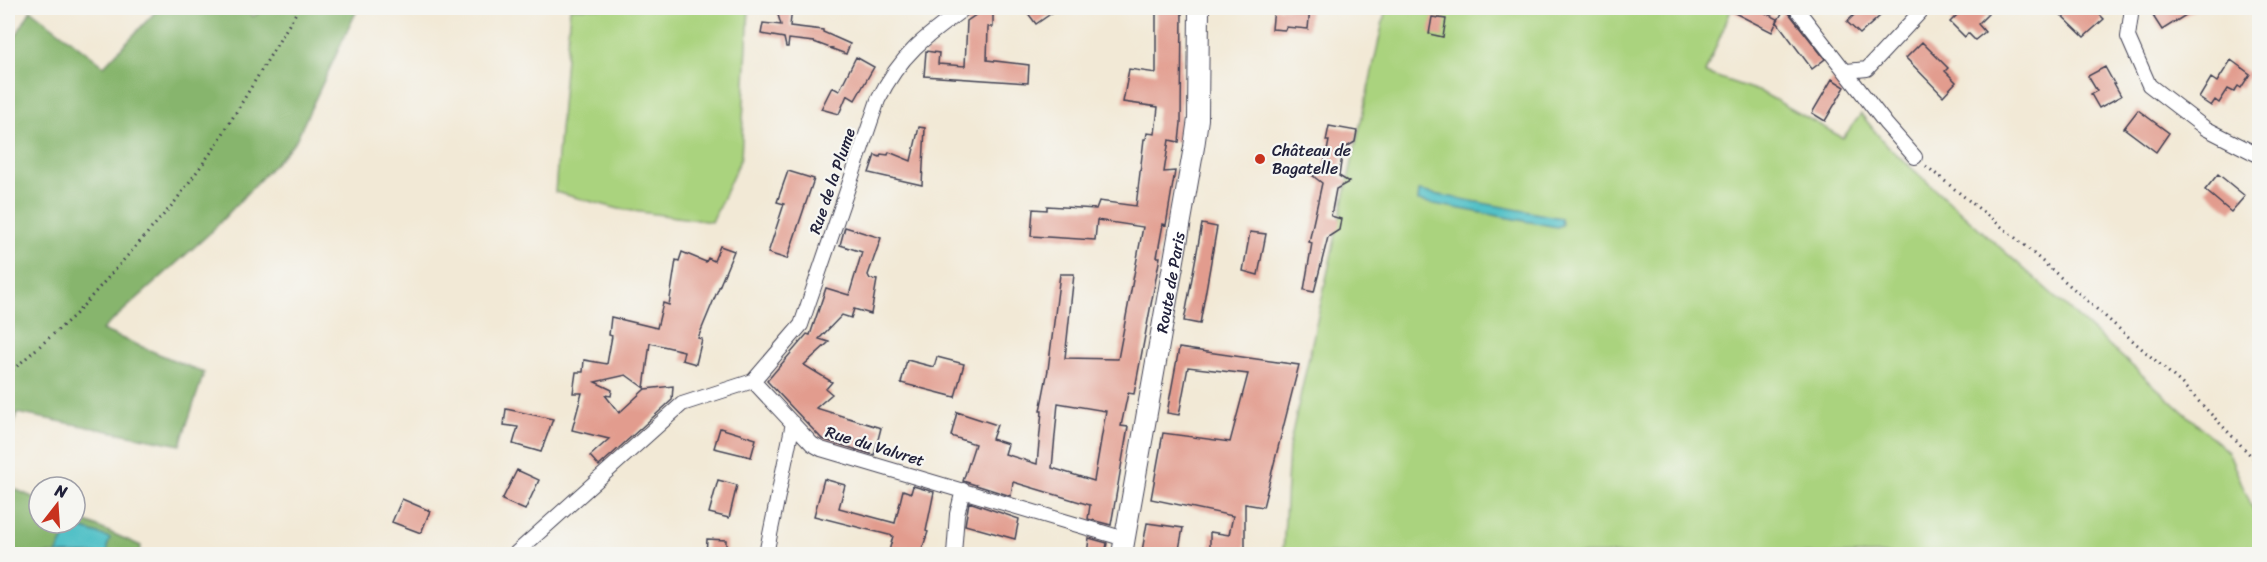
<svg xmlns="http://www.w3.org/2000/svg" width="2267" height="562" viewBox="0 0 2267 562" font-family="Sriracha,sans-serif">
<rect width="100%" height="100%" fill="#f6f6f2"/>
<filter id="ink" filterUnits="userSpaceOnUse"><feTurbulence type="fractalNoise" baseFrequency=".0167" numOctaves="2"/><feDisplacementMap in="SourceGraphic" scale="12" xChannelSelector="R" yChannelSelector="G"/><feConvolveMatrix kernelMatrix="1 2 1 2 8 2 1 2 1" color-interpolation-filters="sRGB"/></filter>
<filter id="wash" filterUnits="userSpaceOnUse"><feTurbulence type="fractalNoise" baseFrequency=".008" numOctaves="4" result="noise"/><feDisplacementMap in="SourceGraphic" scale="24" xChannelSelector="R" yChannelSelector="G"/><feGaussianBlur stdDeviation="1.35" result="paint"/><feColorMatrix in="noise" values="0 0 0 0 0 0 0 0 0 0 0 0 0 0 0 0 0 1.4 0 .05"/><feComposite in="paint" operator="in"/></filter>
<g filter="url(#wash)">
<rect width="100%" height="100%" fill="#f2e9d6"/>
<!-- green -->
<path fill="#aad37e" stroke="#667a5c" stroke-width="1.5" d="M570,8h179l-8,150 -29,64 -93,-13 -64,-17z
M1386,8h346l-27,65 56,19 82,46 18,-24 25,31 342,307 32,73 -1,29h-976l6,-107z"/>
<!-- forest -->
<path fill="#87b56d" stroke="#546c54" stroke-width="1.5" d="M159,8h84l10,8 15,-8h90l-63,134 -85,91 -108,97 102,43 -24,72 -163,-32 -9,36v-400l23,-39 73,56z
M8,486l31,14v23h36v-6l66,29 -3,8h-130z"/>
<!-- water -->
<path fill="#52c1c7" stroke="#3a7281" stroke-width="1.5" d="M1419,191l142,27 1,7 -5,2 -139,-26z
M71,525l39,13 -3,9 2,7h-53z"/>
<g id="blocks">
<!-- building -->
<path fill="#e29c8e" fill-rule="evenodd" d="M776,8h16l-2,18 33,4v2l27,12 -4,10 -32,-12 -25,-3 -1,8h-2l-2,-9 -23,-4 2,-11 18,2z
M986,8h7v19h-5l-1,33 42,5 -1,18 -104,-7 2,-25 13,2 -1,11 27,2 2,-45z
M1024,8h35l-23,16z
M1156,8h26l-1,115 -2,19 -10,-2 -5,32 11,-1 -9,54 -3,-1 -6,33h3l-26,137 -6,-1 -7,33 7,1 -17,98 -23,-6 2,-14 -77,-23 -2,14 -48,-15 12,-37 -24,-8 6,-24 40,13 -5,14 16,5 -3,10 32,10 5,-53h-2l8,-41 12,-96h14l-9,84 53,1 25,-132 -46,-7 -2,20 -64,-4 2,-27 14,1v-4l49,3 3,-8 37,5 8,-67h2l1,-6 8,1 3,-27 -35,-5 6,-33 27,4zM1058,403l48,8 -12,70 -42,-13z
M1274,8h36l-2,21 -22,-2 -1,3 -13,-1z
M1725,8h30l23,11 -6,13z
M1785,8l40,51 -13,10 -35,-47z
M1861,8h9l10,8 -20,18 -13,-12z
M1964,8h17l7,6 -10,10 7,8 -10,8 -7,-7 -3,4 -15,-15z
M2054,8h39l11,11 -20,18z
M2166,8h31l-35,22 -9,-14z
M1432,17l14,2 -3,18 -14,-3z
M1922,42l26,26 -3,3 11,11 -13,14 -37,-38z
M856,57l18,10 -19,33 -8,-5 -8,19 -18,-5 11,-22 7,4z
M2231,60l19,14 -9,14 -3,-2 -4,6 -6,-3 -9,14 -4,-3 -4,6 -12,-8 12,-20 6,4z
M2105,67l16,29 -22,12 -8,-14 6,-3 -9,-15z
M1832,79l13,8 -20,34 -13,-8z
M2138,110l31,23 -13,19 -32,-24z
M1329,126l28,5 -2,11 -12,7 -4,27 10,6 -13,7 -5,27 10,3 -2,11 -11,7 -14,55 -10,-2 8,-47 -3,-1 13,-59 -9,-7 10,-5 6,-30h-3z
M919,127l6,1 -3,57 -53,-12 6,-18 5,2 1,-3 7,1 1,-3 22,9z
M788,171l26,8 -27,80 -19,-6 16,-49 -7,-2z
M2218,174l27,22 -14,16 -26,-22z
M1202,224l15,3 -17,97 -16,-3z
M845,227l36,11 -13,37 2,4 7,1 -6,34 -17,-5 -3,9 -9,-3 -23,24 10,3 -25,23 28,17 -6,7 6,5 -16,14 65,20 -7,27 -52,-16 -55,-58 40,-47 3,1 16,-47 23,7 13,-43 -22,-7z
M1250,232l16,2 -8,41 -15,-4z
M720,246l14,5 -36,87 4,1 -6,25 -14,-4 2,-9 -34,-8 -6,45 -18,-13 -31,7 17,8 -1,6 -6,-1 14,18 26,-24 28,-3 -1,14 -73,66 -9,-10 19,-17 -37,-9 10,-37h-9l3,-21h7l1,-12 23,4 5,-28 -3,-1 2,-18 46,11 6,-25 6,2 7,-45 3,1 3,-9 24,10 2,-4 6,3z
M1179,348l120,17 -36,142 -18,-3v51h-35v-23l19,3 4,-19 -82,-17 12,-66 67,9 18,-68 -60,-7 -9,48 -12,-2z
M937,357l27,7 -9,33 -54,-14 6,-23 27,7z
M506,409l47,10 -12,33 -28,-8 5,-17 -14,-2z
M720,428l36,11 -5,18 -37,-9z
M517,470l22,10 -14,30 -23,-10z
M824,479l21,6 -6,23 56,15 8,-33 8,3 2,-7 21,6 -8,39 2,1 -8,23h-32l5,-19 -79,-20z
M718,480l19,5 -8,33 -20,-5z
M402,499l28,12 -9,22 -29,-11z
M969,502l50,17 -4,20 -50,-14z
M1147,523l36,5 -5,27 -36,-4z
M1089,538l18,5 -2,12h-18z
M707,539l19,1v15h-20z"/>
</g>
</g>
<g filter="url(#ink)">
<use href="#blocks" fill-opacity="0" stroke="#414052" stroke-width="1.5"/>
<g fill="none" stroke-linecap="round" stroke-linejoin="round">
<!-- street casing -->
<g stroke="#414052" stroke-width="16">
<path id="street" d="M1796,8l90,116 29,33
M2132,8l-4,29 21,48 56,43 55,28
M1847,71l20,-2 57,-61
M753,381l48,-56 77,-225c22,-45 48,-64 87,-92
M515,554l167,-150 71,-23 59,63 9,5 304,90
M766,554l27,-131
M954,554l3,-40 6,-24"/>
</g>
<!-- secondary casing -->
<g stroke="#414052" stroke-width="22">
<g id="secondary">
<path id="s1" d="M1122,554l72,-407 4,-28 1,-111"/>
</g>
</g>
<!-- path -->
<path stroke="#414052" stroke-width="3" stroke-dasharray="1.5 4.5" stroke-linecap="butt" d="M1926,166l92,74 163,143 79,82
M8,374l67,-59 99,-112 41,-56 84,-139"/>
<!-- street -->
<use href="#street" stroke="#fff" stroke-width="14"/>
<!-- secondary -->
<use href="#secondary" stroke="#fff" stroke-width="20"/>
</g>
</g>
<!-- markers -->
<circle fill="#c8321e" stroke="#f6f6f2" stroke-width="2" cx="1260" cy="159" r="6"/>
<g text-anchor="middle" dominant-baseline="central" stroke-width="4.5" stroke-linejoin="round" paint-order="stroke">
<!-- poi labels -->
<g font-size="16" fill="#22223b" stroke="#f6f6f2" text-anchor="start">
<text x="1272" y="150">Château de<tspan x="1272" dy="18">Bagatelle</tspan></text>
</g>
<!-- street labels -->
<g font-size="16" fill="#22223b" stroke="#f6f6f2">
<text transform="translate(832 181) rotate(-71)">Rue de la Plume</text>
<text stroke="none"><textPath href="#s1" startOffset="276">Route de Paris</textPath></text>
<text transform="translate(875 446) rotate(17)">Rue du Valvret</text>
</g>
</g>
<!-- margin -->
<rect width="2267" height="562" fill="none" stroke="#f6f6f2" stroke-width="30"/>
<!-- north arrow -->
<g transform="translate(57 505) rotate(17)"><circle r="28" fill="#f6f6f2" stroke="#a1a1a9" stroke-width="1.5"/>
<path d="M0-4.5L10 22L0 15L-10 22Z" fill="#c8321e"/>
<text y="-9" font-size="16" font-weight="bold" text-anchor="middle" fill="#22223b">N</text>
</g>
</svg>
